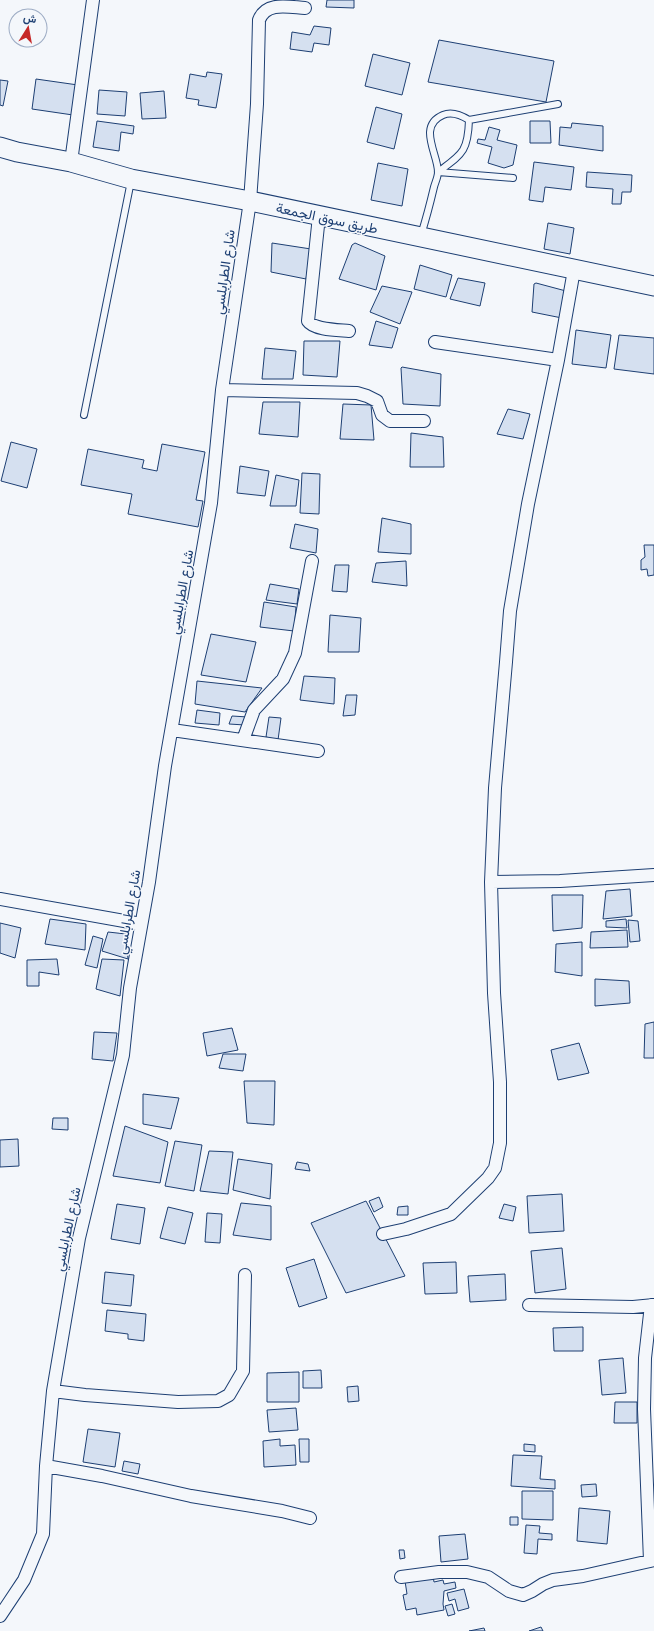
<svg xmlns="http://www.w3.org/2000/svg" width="654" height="1631" viewBox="0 0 654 1631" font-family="Raleway,Vazirmatn,sans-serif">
<rect width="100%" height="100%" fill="#f4f7fb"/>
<!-- building -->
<path fill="#d5e0f0" stroke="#1d3f73" d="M327,0h27v8l-28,-1z
M314,26l17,2 -2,17 -15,-2 -2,9 -22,-3 2,-17 18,3z
M439,40l115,21 -8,41 -118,-20z
M373,54l37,9 -8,32 -37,-9z
M207,72l15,2 -6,34 -18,-3 1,-5 -13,-2 4,-24 16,3z
M36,79l42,6 -5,30 -41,-6z
M0,80l8,1 -5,25 -3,-1z
M99,90l28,2 -2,24 -28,-2z
M164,91l2,27 -24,1 -2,-26z
M376,107l26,7 -8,35 -27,-7z
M97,121l37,5 -1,8 -12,-2 -2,19 -26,-4z
M530,121h20l1,22h-21z
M572,123l31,3v25l-44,-6 1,-18 11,1z
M489,127l11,3 -3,10 20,5 -4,20 -9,3 -16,-5 4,-16 -15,-4 1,-4 7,1z
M534,162l40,5 -3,23 -26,-3 -2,15 -14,-2z
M378,163l30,6 -6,37 -31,-6z
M587,172l45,3 -1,17h-9l-1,12h-9l1,-15 -27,-2z
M548,223l26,5 -4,26 -26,-5z
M272,243l39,6 -5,30 -35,-7z
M355,243l30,13 -9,34 -37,-11 13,-34z
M420,265l32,10 -6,22 -32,-8z
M458,278l27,5 -5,23 -30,-7z
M536,283l30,8 -4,27 -30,-6 2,-28z
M382,286l30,6 -12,32 -30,-12z
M376,321l22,7 -6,20 -23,-3z
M576,330l35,5 -5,33 -34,-4z
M619,335l35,3v36l-40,-5z
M304,341h36l-3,36 -34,-2z
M265,348l31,3 -3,28h-31z
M402,367l39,7 -1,32 -37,-2 -2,-36z
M263,402h37l-2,35 -39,-3z
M343,404l28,1 3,35 -34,-1z
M508,409l22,5 -7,25 -26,-5z
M411,433l32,4 1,30h-34z
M11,442l26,7 -10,39 -26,-7z
M162,444l43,8 -9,48 7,1 -5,26 -70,-13 4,-20 -51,-9 7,-36 56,11 -2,8 15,3z
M240,466l29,5 -4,25 -28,-3z
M302,473l18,1 -1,40 -19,-1z
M276,475l23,5 -3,26h-26z
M382,518l29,6v30l-33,-2z
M295,524l23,5 -2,24 -26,-5z
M644,545h10v30l-6,1 -1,-7 -6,1v-10l4,-3z
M406,561l1,25 -35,-4 4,-19z
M335,565h14l-2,27 -15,-1z
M270,584l29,5 -2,15 -31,-4z
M264,602l32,5 -2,24 -34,-4z
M330,615l31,3 -2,34h-31z
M211,634l45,8 -10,40 -45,-7z
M304,676l31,2 -1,26 -34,-4z
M197,681l65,7 -17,24 -50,-8z
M346,695h11l-2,20 -12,1z
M197,710l23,3 -1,12 -24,-2z
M232,716l16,1 -3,8 -16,-1z
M269,717l12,1 -3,22 -12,-3z
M630,889l2,27 -29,3 3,-28z
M552,895h31l-1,33 -29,3z
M50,919l36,5 -1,26 -40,-6z
M626,919l1,9 -21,-1v-6z
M628,920l10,1 2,20 -10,1z
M0,923l21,5 -6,30 -15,-5z
M627,930l1,17 -38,1 1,-16z
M108,932l18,2 2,25 -26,-8z
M93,936l10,3 -6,29 -12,-3z
M582,942v34l-27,-4 1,-28z
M57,959l2,16 -20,-3v14h-12v-26z
M102,959l22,1 -4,36 -24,-7z
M595,979l34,2 1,22 -35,3z
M654,1022v36h-10l1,-34z
M232,1028l6,22 -31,6 -4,-23z
M94,1032l23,1 -4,28 -21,-2z
M579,1043l10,30 -31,7 -7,-30z
M223,1054h23l-3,17 -24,-3z
M244,1081h31l-1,44 -27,-2z
M143,1094l36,4 -8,31 -28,-5z
M53,1118h15v12l-16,-1z
M125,1126l43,16 -8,41 -47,-7z
M18,1139l1,27 -19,1v-27z
M175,1141l27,4 -8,46 -29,-5z
M209,1151l24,1 -5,42 -28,-3z
M238,1159l34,5 -2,35 -37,-9z
M297,1162l11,2 2,7 -15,-2z
M562,1194l2,37 -35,2 -2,-37z
M379,1197l4,10 -9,5 -5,-11z
M366,1201l39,75 -59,17 -35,-70z
M241,1203l30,3v34l-38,-5z
M117,1204l28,4 -5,36 -29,-5z
M504,1204l12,3 -3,14 -14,-3z
M408,1206v9h-11l1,-8z
M168,1207l25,6 -8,31 -25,-6z
M207,1213l15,1 -2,29 -15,-1z
M562,1248l4,41 -31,4 -4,-42z
M314,1259l13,39 -28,9 -13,-39z
M456,1262l1,31 -32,1 -2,-31z
M105,1272l29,3 -3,31 -29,-3z
M505,1274l1,26 -36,2 -2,-26z
M107,1310l39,4 -2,27 -16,-2v-5l-23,-3z
M583,1327v24h-29l-1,-23z
M623,1358l3,35 -24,2 -3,-35z
M321,1370l1,18h-19v-17z
M299,1372v30h-32v-29z
M358,1386l1,15 -11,1 -1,-15z
M615,1402h22v21h-23z
M296,1408l2,22 -29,2 -2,-22z
M88,1429l32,4 -5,34 -32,-5z
M280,1439v7l15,-1 1,20 -32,2 -1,-26z
M299,1439h10v23h-9z
M524,1444l11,1v7l-11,-1z
M513,1455l29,1 -2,23 15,1v9l-44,-3z
M124,1461l16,3 -2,10 -16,-3z
M596,1484l1,12 -15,1 -1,-12z
M522,1491h31v29l-31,-1z
M579,1508l31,3 -3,33 -30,-3z
M510,1517h8v8h-8z
M526,1525l14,1 -1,7 13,1v6l-14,-1 -1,15 -13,-1z
M465,1534l3,25 -27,3 -2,-26z
M399,1550h5l1,8 -5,1z
M433,1576l1,6 9,-2 1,4 11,-2 1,6 -12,3 -1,13 1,6 -27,5 -1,-7 -10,2 -3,-15 4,-1 -2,-13z
M464,1589l5,19 -11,3 -3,-12 -6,2 -2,-8z
M452,1604l3,10 -7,2 -3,-10z
M541,1627l2,4h-14z
M484,1628l1,3h-16z"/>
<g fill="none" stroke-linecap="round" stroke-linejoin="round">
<!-- lane casing -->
<g stroke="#1d3f73" stroke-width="8">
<path id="lane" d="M469,120l89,-16
M438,172l75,6
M421,235c5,-16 9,-31 13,-48 1,-4 4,-10 4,-15 0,-18 -21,-46 5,-57 9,-4 18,0 26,5 -1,32 -7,34 -31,52
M84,415l47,-234"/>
</g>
<!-- street casing -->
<g stroke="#1d3f73" stroke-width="14">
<path id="street" d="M71,162l22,-162
M319,216l-11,105c6,9 31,9 41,10
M435,342l123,18
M222,390l135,3 10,3 10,5 5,14 8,6h34
M172,730l146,21
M243,740l11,-30 29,-31 12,-26 17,-92
M491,882l69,-1 94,-6
M0,899l141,25
M383,1234l23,-5 45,-15 37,-36 7,-10 5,-25v-61l-6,-89 -3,-111 4,-94 11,-126 4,-51 18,-107 30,-144 16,-90
M529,1305l104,2 21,-2
M53,1391l32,4 93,7 40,-1 11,-6 14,-24 2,-96
M46,1466l56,10 89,20 91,15 28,7
M650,1561l-6,-152 1,-51 6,-53
M401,1577l38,-5h28l21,5 21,14 14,4 9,-4 11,-7 10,-4 30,-4 71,-16
M0,1616l24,-36 19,-46 3,-68 7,-75 26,-153 44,-183 7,-67 19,-106 16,-116 46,-263 11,-113 28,-189 7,-97 2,-84c7,-19 30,-13 46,-12"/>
</g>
<!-- primary casing -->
<g stroke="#1d3f73" stroke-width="21">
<path id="primary" d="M0,147l17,5 54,10 60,17 119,22 404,85"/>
</g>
<!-- lane -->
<use href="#lane" stroke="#f4f7fb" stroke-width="6"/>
<!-- street -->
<use href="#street" stroke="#f4f7fb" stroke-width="12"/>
<!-- primary -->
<use href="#primary" stroke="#f4f7fb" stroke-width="19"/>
</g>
<g text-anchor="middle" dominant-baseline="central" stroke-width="3" stroke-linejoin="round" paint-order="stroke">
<!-- street labels -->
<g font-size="14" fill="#1d3f73" stroke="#f4f7fb">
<text transform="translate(327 218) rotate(12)">طريق سوق الجمعة</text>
<text transform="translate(224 272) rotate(-82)">شارع الطرابلسي</text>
<text transform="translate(181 592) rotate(-80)">شارع الطرابلسي</text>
<text transform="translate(128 912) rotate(-80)">شارع الطرابلسي</text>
<text transform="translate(67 1229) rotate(-78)">شارع الطرابلسي</text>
</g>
</g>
<!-- north arrow -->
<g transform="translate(28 28) rotate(11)"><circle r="19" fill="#f4f7fb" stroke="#9eadc5"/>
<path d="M0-3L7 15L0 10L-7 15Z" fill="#c62828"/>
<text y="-6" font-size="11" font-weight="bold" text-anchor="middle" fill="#1d3f73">ش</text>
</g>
</svg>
